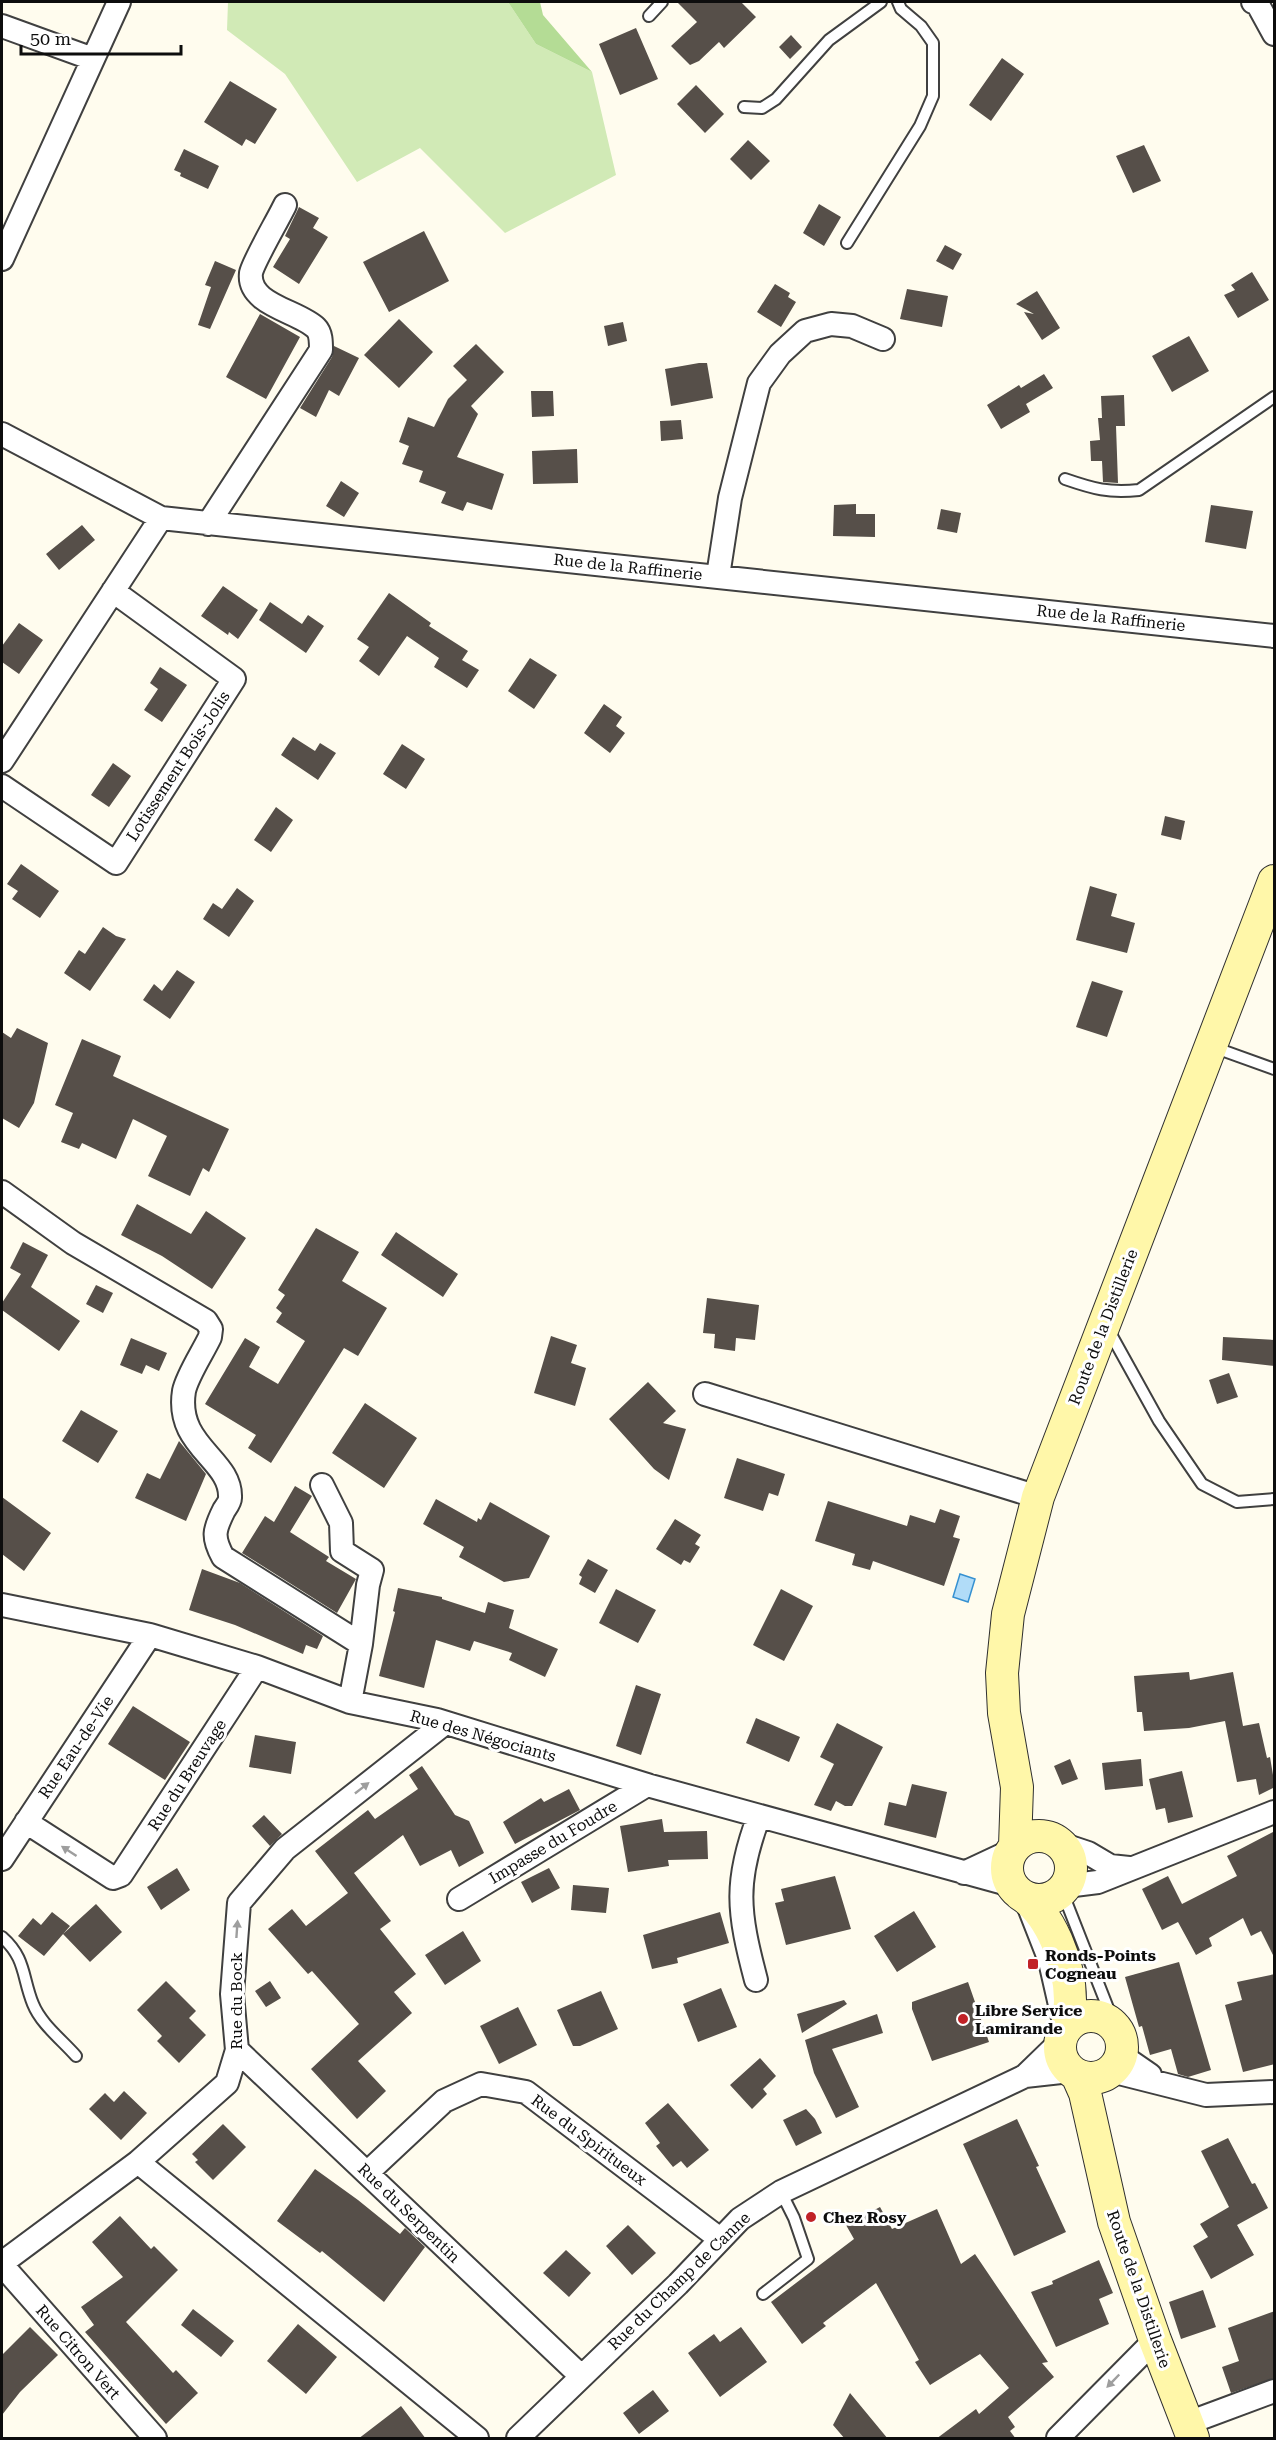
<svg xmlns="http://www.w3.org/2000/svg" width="1276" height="2440" viewBox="0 0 1276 2440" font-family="'Roboto Serif',serif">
<rect width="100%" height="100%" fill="#fffcee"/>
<!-- green -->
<path fill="#d1eab6" d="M228,2h280l28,42 56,28 24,103 -111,58 -85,-85 -63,34 -72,-108 -58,-44z"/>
<!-- forest -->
<path fill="#b4dc95" d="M508,2h32l3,13 49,57 -56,-28z"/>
<!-- water -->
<path fill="#b1dcf8" stroke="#3691d1" stroke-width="1.5" d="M960,1574l15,5 -7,23 -15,-5z"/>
<!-- building -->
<path fill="#564f49" d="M677,2h64l15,15 -32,31 -5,-6 -20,19 -9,4 -19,-19 26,-24z
M636,28l22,51 -38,16 -21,-51z
M791,35l11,12 -12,12 -11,-12z
M1002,58l22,16 -33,47 -22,-16z
M230,81l47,28 -22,35 -9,-5 -4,7 -38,-24z
M696,85l28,29 -19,19 -28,-29z
M748,140l22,21 -19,19 -21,-21z
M1144,145l17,36 -28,12 -17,-37z
M184,149l35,17 -11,23 -28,-13 1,-3 -7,-3z
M819,204l22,13 -17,29 -21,-13z
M299,207l20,11 -6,10 15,9 -29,47 -26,-17 17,-28 -5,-3z
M424,231l25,50 -60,31 -26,-50z
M945,245l17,9 -9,16 -17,-9z
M215,261l21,9 -26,59 -12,-4 13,-38 -6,-2z
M1252,272l17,28 -31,18 -14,-23 11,-5 -4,-5z
M775,284l15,9 -2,4 8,5 -15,25 -24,-15z
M907,289l41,7 -6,31 -42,-8z
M1037,291l23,37 -18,12 -18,-28 10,2 -18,-10z
M260,314l40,23 -34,62 -40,-22z
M399,319l34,33 -34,36 -35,-33z
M623,322l4,19 -19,5 -4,-20z
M1189,336l20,35 -37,21 -20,-36z
M476,344l28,28 -33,34 7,8 -21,43 47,17 -12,36 -25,-8 -4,9 -22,-8 5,-11 -27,-10 4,-11 -21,-7 7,-18 -10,-4 9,-25 26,10 14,-28 19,-19 -14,-14z
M334,346l25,12 -20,38 -10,-6 -13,27 -16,-9 32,-51z
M699,363h8l6,35 -42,8 -6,-37z
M1044,374l9,14 -27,16 4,8 -29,17 -14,-24 32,-20 2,3z
M531,391h22l1,25 -22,1z
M1124,395l1,31h-9l2,57 -15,-1 -1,-21h-11l-1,-20 10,-1 -2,-22h4l-1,-22z
M681,420l2,19 -22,2 -1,-20z
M577,449l1,34 -45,1 -1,-33z
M341,481l18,12 -15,24 -18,-11z
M856,504v10h19v23l-42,-1 1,-31z
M1211,505l42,6 -7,38 -41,-7z
M941,509l20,4 -4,20 -20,-4z
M82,525l13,15 -36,30 -13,-16z
M223,586l35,24 -20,29 -9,-7 -1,3 -27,-19z
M389,593l42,30 -2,3 39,25 -6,9 17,10 -12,18 -33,-21 5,-9 -32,-22 -28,40 -20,-15 10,-14 -12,-8z
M270,602l32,22 6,-9 16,11 -18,27 -47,-33z
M19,623l24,17 -24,34 -17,-12v-16z
M530,658l27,17 -23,34 -26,-18z
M160,667l27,18 -25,37 -18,-12 14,-21 -8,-6z
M604,704l18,13 -6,9 9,7 -15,20 -26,-20z
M293,737l22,14 5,-8 16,10 -18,27 -37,-25z
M402,744l23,15 -19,30 -23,-15z
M113,763l18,13 -22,31 -18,-12z
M276,807l17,13 -22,32 -17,-12z
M1165,816l20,5 -4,19 -20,-5z
M21,864l38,27 -19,27 -28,-19 6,-8 -11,-7z
M1090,886l27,8 -6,22 24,7 -8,30 -51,-13z
M237,888l17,13 -25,36 -26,-18 10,-16 9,6z
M103,927l13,9 10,3 -36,52 -26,-18 15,-23 6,4z
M177,970l18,12 -25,37 -27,-19 11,-16 8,7z
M1092,981l31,10 -16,46 -31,-10z
M17,1028l31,15 -14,60 -15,25 -17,-10v-86l9,6z
M82,1039l39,17 -8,20 116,53 -20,43 -6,-4 -13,28 -42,-20 19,-40 -34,-17 -17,40 -34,-16 -3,6 -18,-7 12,-29 -18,-8z
M137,1204l54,30 15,-23 40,27 -34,51 -50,-33 -41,-21z
M316,1228l43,24 -17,29 45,27 -29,48 -14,-8 -73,115 -23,-15 8,-13 -51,-31 40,-66 15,9 -11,20 29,17 27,-43 -29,-19 6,-9 -6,-5 9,-13 -7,-5z
M396,1232l62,42 -15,23 -62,-42z
M23,1242l25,13 -17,32 49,34 -21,30 -57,-41v-7l19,-29 -11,-6z
M96,1285l17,8 -10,20 -17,-9z
M707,1298l52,7 -4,35 -19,-2 -1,13 -21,-3 1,-14 -12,-1z
M551,1336l26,9 -6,18 15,5 -11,38 -41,-13z
M1223,1337l52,3v26l-53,-6z
M131,1338l36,15 -8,18 -13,-6 -4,9 -22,-9z
M1229,1373l9,24 -21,7 -8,-24z
M648,1382l28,29 -13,12 23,6 -17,51 -15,-11 -45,-50z
M365,1403l52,35 -33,50 -52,-35z
M81,1410l37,21 -20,32 -36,-22z
M179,1441l27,33 -20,47 -51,-23 12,-25 13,6z
M737,1458l48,16 -7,22 -9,-3 -6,18 -39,-13z
M295,1486l17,10 -22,36 39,25 -3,4 30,18 -19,34 -95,-60 23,-37 9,6z
M2,1497l49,36 -27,38 -22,-17z
M436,1499l41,23 1,-4 3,2 9,-18 60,34 -21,42 -25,4 -45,-25 5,-10 -41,-23z
M828,1501l79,25 3,-11 25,8 5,-14 20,7 -7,21 7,2 -16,47 -71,-25 -3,9 -18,-5 3,-11 -40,-13z
M675,1519l26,16 -6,9 5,3 -10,16 -6,-3 -3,5 -25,-16z
M588,1559l20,11 -13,23 -16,-9 3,-7 -3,-2z
M202,1569l38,14 83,53 -6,13 -11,-4 -3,9 -68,-29 -46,-15z
M398,1588l44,9v2l43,14 3,-11 26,8 -5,18 49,21 -13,28 -36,-17 3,-7 -38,-12 -4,10 -34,-11 -12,48 -45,-12 16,-64 -2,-1z
M616,1589l40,21 -18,33 -39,-20z
M781,1589l32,17 -29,55 -31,-16z
M1189,1672l1,8 43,-8 10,54 16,-3 8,35 3,-1 5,30 -16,8 -3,-16 -19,3 -12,-61 -36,7 -45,3 -2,-19h-5l-3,-36z
M636,1685l25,9 -20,61 -25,-9z
M133,1706l57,36 -25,38 -57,-36z
M756,1718l44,19 -11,25 -43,-19z
M837,1723l46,24 -31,59h-7l-9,-5 -5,10 -17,-6 20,-41 -14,-7z
M255,1735l41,7 -5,32 -42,-7z
M1070,1759l8,20 -16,6 -8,-19z
M1141,1759l2,27 -38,4 -3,-27z
M422,1766l33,49 14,6 15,32 -25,14 -8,-17 -31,16 -17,-31 -49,38 37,48 -11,8 36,45 -22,18 18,21 -54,48 28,30 -29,28 -46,-50 48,-45 -47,-53 -4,3 -40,-45 24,-20 14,17 42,-33 -33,-42 53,-41 7,9 43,-30 -9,-14z
M1182,1771l11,46 -25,6 -3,-15 -9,2 -7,-31z
M912,1784l35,8 -11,46 -52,-13 5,-23 17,4z
M569,1789l11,21 -65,34 -12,-22 38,-24 3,4z
M264,1815l18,19 -12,12 -18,-20z
M662,1819l2,13 43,-1 1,28 -40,1 1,6 -41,6 -8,-46z
M1275,1831v128l-14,-28 -10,5 -8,-18 -34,20 3,8 -16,9 -18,-33 -16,8 -20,-41 26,-13 14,28 55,-28 -10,-20z
M177,1868l13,22 -29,20 -14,-23z
M549,1868l11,20 -28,15 -11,-21z
M835,1876l16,53 -65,16 -11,-42 9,-2 -3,-12z
M573,1885l36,3 -3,25 -35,-3z
M96,1904l26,28 -32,30 -27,-28z
M914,1911l22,36 -39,25 -23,-36z
M52,1912l18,14 -26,30 -26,-20 15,-18 8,7z
M720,1912l9,31 -52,15 1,5 -26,6 -9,-34z
M463,1931l18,30 -36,24 -20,-30z
M1179,1962l32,108 -23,7 -10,-3 -7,-25 -21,6 -8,-29 -3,1 -14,-50z
M1275,1974v90l-32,8 -18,-67 17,-5 -5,-18z
M166,1981l30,30 -7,7 17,17 -27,28 -22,-22 5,-5 -25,-26z
M270,1981l11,17 -15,9 -11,-16z
M968,1982l21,60 -57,19 -20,-52v-7z
M721,1988l16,39 -39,15 -15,-38z
M601,1991l17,38 -38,17h-7l-16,-36z
M844,2000l3,4 -45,29 -5,-19z
M518,2007l19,38 -38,19 -19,-38z
M877,2014l6,19 -51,16 27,58 -23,11 -22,-45 -9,-33z
M760,2058l16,18 -13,13 4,5 -15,15 -22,-24z
M124,2091l23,22 -26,27 -32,-31 16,-16 9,9z
M668,2103l41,47 -22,18 -6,-7 -8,6 -17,-21 4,-3 -15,-20z
M806,2109l9,10 7,14 -26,13 -13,-26z
M1017,2119l22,47 -3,1 30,65 -52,24 -51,-112z
M223,2124l23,23 -33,33 -18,-18 3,-2 -6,-6z
M1228,2138l24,46 3,-1 13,25 -31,17 17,30 -43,24 -18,-33 15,-9 -8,-13 29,-17 -28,-56z
M315,2169l43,31 42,34 5,-6 20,19 -41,55 -62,-51 -2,2 -43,-32z
M880,2207l12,22 45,-20 24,55 14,-10 73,108 -6,1 12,14 -46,40 7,10 -5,4 6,8h-80l40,-30 3,5 30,-26 -29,-34 -50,31 -15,-23 4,-2 -43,-77 -53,40 3,3 -24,18 -31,-42 83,-63 -8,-14z
M120,2216l31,33 3,-3 24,24 -52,52 47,51 3,-3 22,23 -32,31 -81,-92 9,-7 -13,-18 42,-30 -31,-35z
M628,2225l28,28 -24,22 -26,-29z
M566,2250l25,23 -22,24 -26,-24z
M1099,2260l14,33 -14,6 10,25 -53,23 -25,-55 22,-8 -1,-3z
M1203,2290l13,37 -35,12 -12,-37z
M193,2309l41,32 -13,16 -40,-32z
M1275,2311v67l-44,15 -9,-26 17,-6 -11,-33z
M298,2324l39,33 -31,37 -39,-33z
M30,2327l28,28 -38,37 -18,23v-60z
M741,2327l26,35 -47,35 -32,-44 26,-19 6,8z
M653,2390l16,21 -30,23 -16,-21z
M850,2393l38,46h-43l-12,-14z
M401,2406l25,33h-68z"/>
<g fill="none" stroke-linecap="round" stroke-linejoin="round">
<!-- lane casing -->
<g stroke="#404040" stroke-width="14">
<path id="lane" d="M649,16l13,-14
M744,107l18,1 14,-9 53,-59 52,-38
M847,243l73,-117 13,-30v-53l-12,-17 -20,-17 -3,-7
M1065,479c29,10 43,14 74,11l135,-93
M1213,1047l61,22
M1108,1329l51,92 43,63 35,18 37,-3
M1062,1891l55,140
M1024,1911l20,51 13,57
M2,1937c24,21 20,40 31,67 8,20 29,36 43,52
M763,2294l45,-35 -14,-41 -13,-26"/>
</g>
<!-- street casing -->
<g stroke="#404040" stroke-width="26">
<path id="street" d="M1253,2l4,1 17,31
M2,26l91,33
M2,259l117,-257
M2,434l159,84 1113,118
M208,524l113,-174c0,-8 0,-17 -5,-22 -17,-17 -69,-23 -65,-55 2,-11 28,-55 34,-68
M718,576l12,-78 29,-115 21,-29 25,-23 26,-7 21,2 31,13
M2,761l159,-243
M2,786l114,77 118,-184 -121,-88
M2,1192l71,51 133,78 5,8 -1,8c-7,15 -23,39 -26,54 -9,56 48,68 46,107 0,4 -4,9 -6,12 -10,20 -12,27 -1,47l138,87
M705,1394l333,103
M322,1485l19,38 1,28 30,19 -4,15 -7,59 -11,58
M2,1605l148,30 107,32 93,35 87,18 210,65 364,100
M26,1822l87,56 8,-3 136,-208
M1061,1844l27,9 22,13 19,2
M2,1859l148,-224
M964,1873l47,-22
M1066,1886l32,-4 176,-70
M459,1899l188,-114
M756,1980c-18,-68 -22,-98 3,-164
M237,2050l344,326
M1121,2055l29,20
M1111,2071l95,24 68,-3
M1025,2076l45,-5
M138,2162l339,276
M367,2173l77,-72 37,-17 45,8 194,147
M2,2263l136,-101 89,-79 10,-33 -5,-56 7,-91 46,-54 160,-126
M2,2265l153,173
M1188,2423l86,-32
M518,2438l160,-154 62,-65 41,-27 244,-116 35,-34
M1058,2438l97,-98"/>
</g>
<!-- secondary casing -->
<g stroke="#2f2f2f" stroke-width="34">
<path id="secondary" d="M1007 1868a32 32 0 1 1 64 0a32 32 0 1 1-64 0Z
M1015,1846l2,-59 -13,-74 -2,-40 6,-59 30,-117 236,-616
M1020,1894c31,19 50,71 50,106 0,9 -2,18 -3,27
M1060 2047a31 31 0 1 1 62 0a31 31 0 1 1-62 0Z
M1077,2075l8,18 29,129 41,118 38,98"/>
</g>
<!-- lane -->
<use href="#lane" stroke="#fff" stroke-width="10"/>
<!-- street -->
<use href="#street" stroke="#fff" stroke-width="22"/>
<!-- secondary -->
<use href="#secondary" stroke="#fff7a9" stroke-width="32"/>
</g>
<!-- one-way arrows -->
<defs><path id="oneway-solid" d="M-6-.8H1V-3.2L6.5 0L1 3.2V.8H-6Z" transform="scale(1.5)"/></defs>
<g fill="#9e9e9e">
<use href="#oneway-solid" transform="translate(362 1788) rotate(-38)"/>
<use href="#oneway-solid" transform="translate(69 1851) rotate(-147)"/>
<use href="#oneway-solid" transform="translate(237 1929) rotate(-86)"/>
<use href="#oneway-solid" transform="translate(1113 2381) rotate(134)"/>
</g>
<!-- markers -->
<g fill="#c12227" stroke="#fff" stroke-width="2">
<rect x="1027" y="1958" width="12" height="12" rx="3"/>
<circle cx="963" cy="2019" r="6"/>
<circle cx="811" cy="2217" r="6"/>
</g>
<g text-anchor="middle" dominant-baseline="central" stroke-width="6" stroke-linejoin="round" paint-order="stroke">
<!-- street labels -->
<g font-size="16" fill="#0d0d0d" stroke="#fff">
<text transform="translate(628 567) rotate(6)">Rue de la Raffinerie</text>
<text transform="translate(1111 618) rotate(6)">Rue de la Raffinerie</text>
<text transform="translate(178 766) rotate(-57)">Lotissement Bois-Jolis</text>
<text transform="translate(1103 1327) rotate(-69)">Route de la Distillerie</text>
<text transform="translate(483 1736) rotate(16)">Rue des Négociants</text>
<text transform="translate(76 1747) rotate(-56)">Rue Eau-de-Vie</text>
<text transform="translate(187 1775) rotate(-57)">Rue du Breuvage</text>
<text transform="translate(553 1842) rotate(-31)">Impasse du Foudre</text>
<text transform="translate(236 2001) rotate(-90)">Rue du Bock</text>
<text transform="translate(589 2140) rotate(37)">Rue du Spiritueux</text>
<text transform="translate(409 2213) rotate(44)">Rue du Serpentin</text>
<text transform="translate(679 2281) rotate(-44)">Rue du Champ de Canne</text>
<text transform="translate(1139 2289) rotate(71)">Route de la Distillerie</text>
<text transform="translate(78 2352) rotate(49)">Rue Citron Vert</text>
</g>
<!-- poi labels -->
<g font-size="16" font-weight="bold" fill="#0d0d0d" stroke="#fff" text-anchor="start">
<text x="1045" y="1955">Ronds-Points<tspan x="1045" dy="18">Cogneau</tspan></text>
<text x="975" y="2010">Libre Service<tspan x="975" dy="18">Lamirande</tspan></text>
<text x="823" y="2217">Chez Rosy</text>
</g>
</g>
<!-- border -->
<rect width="1276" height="2440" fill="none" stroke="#0d0d0d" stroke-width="6"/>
<!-- scale -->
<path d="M21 45v9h160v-9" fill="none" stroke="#0d0d0d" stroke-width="3"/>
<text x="30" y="45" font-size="18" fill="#0d0d0d" stroke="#ffffff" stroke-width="4.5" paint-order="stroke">50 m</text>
</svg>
